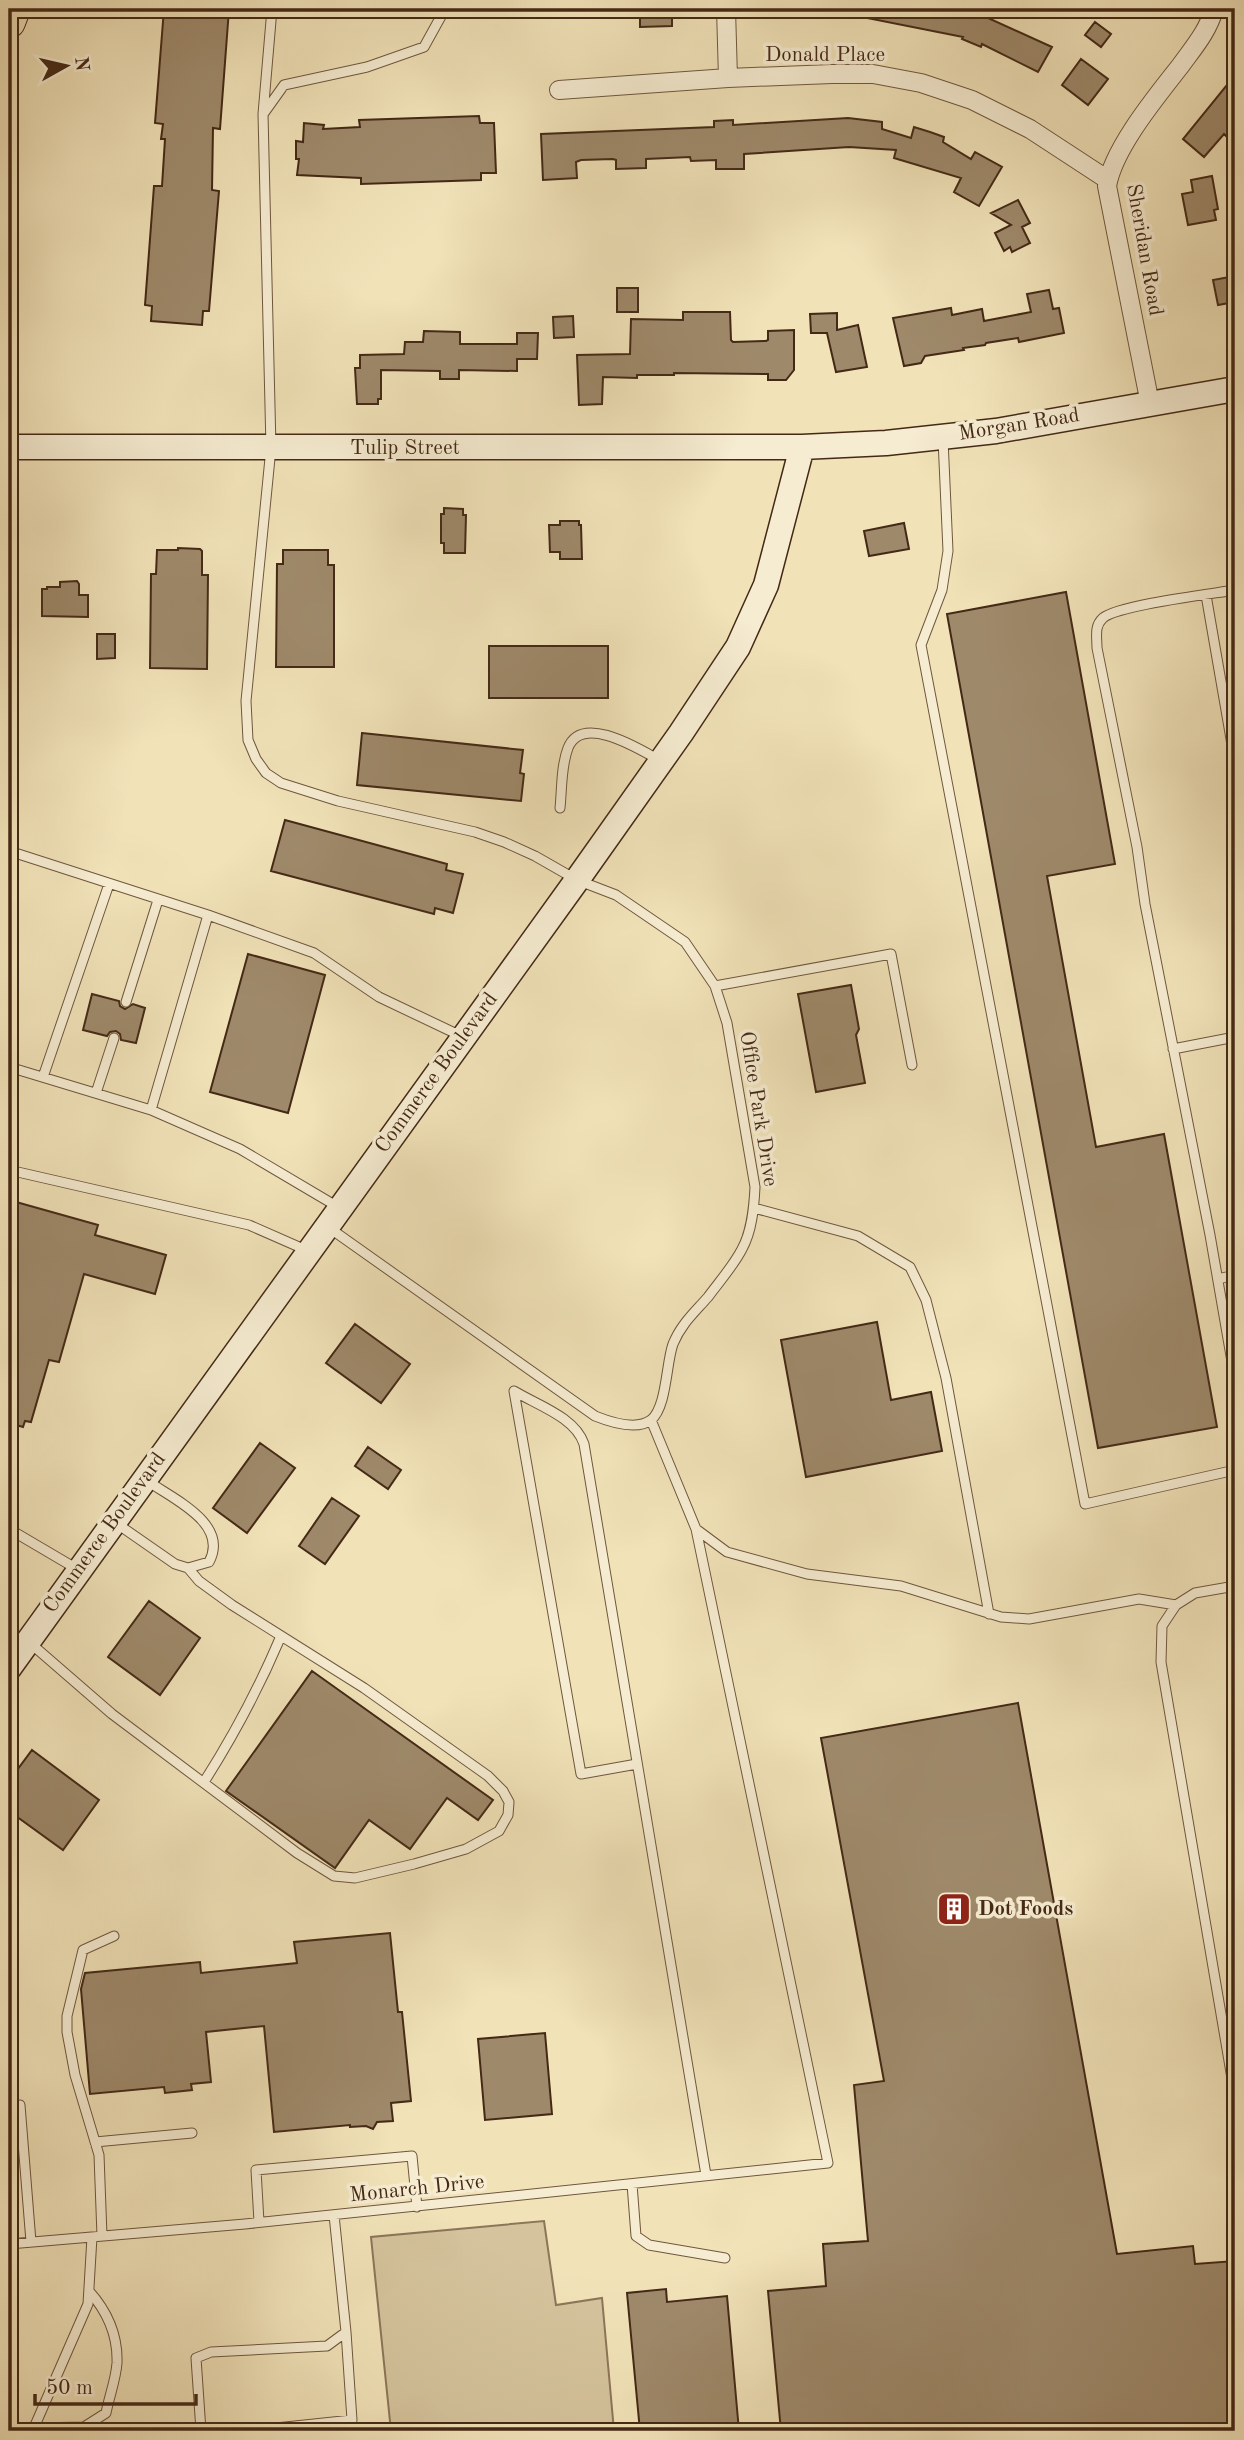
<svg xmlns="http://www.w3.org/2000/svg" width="1244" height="2440" viewBox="0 0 1244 2440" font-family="'Old Standard TT',serif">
<rect width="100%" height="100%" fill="#f1e2b8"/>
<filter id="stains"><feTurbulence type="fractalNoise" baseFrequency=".00286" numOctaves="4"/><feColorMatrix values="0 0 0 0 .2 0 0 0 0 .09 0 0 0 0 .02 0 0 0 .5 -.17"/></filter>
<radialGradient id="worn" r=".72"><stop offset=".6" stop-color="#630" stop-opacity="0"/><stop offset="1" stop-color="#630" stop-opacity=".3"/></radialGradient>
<!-- green -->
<path fill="#d4c39c" stroke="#8c7659" stroke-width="2" d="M544,2221l12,84 46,-7 12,133h-223l-20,-194z"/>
<!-- building -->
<path fill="#9e896a" stroke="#442916" stroke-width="2" d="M164,9h65l-9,120 -7,-1 -1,62 7,1 -10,120h-6l-1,14 -51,-4 1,-15 -7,-1 9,-119h8l3,-47h-4l2,-15 -8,-1z
M640,9h32v17l-32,1z
M863,9h116l-2,4 75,34 -14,25 -56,-28 -1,3 -19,-8 1,-2 -101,-20z
M1095,22l16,12 -10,13 -16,-12z
M1081,59l27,20 -20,26 -26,-20z
M1235,75v50l-9,11 -2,-2 -20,23 -21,-18z
M479,116l1,7h14l2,50h-15v7l-120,4v-6l-64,-3 2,-16h-3v-18l7,1 1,-19 20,2 -1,4 37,-2 -1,-7z
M848,118l34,4v7l29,9 3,-11 16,5 14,5 -1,5 28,17 4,-7 27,15 -23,39 -25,-14 7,-14 -67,-20 2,-8 -47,-3 -105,7v15h-28v-9l-25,1 -1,-4 -44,2v9l-30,1v-9l-3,-1 -32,1 -5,2 1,16 -34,2 -2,-46 173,-7v-6l19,-1v5z
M1212,176l6,33 -4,1 2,10 -28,5 -6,-31 11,-2 -2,-12z
M1018,200l12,23 -8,4 8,16 -18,9 -2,-5 -6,4 -9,-18 16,-8 -20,-12z
M1235,276v26l-17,3 -5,-25z
M617,288h21v24h-21z
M1049,290l4,19 6,-1 5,25 -45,9 -1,-4 -32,5 -1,2 -22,3 1,2 -39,6 -4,7 -17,3 -11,-48 58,-10 1,7 30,-6 2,12 47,-9 -4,-18z
M683,312h47l1,28 2,2 33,-1 2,-1v-9l26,-1v40l-8,10h-18v-6l-94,-1v2h-37v3l-34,-1 -1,27 -23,1 -2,-50 53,-1 1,-35 52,1z
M837,313v17l21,-5 9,42 -31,5 -9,-39h-16l-1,-19z
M573,316l1,21 -20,1 -1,-21z
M424,331l36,1v12h57v-11h21l-1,26h-20v12l-58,-1v9h-19v-8l-59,-1v29h-3v5h-21l-2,-36h5v-13l44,-1 1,-12h18z
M444,508l19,1v6h3l-1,38h-21v-10h-3v-29h3z
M560,521h19v4h2l1,34h-22v-7h-10l-1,-27h11z
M904,523l5,26 -40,7 -5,-25z
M178,548l22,1 2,2v24h6l-1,94 -57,-1 1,-94h5l1,-24h21z
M283,550h45v15h6v102h-58l1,-103h6z
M77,581l2,3v11h9v22l-46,-1v-27h5v-2h13v-5z
M1066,592l49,272 -68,12 49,271 68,-13 53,293 -119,21 -151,-834z
M97,634h18v24l-18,1z
M489,646h119v52h-119z
M362,733l161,17 -3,23 4,1 -3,27 -164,-16z
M285,820l162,44 -1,6 17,4 -10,39 -18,-5 -1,6 -163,-43z
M248,954l77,21 -37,138 -78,-21z
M851,985l8,44 -3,6 9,48 -49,9 -18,-98z
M92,994l27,7 1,5 5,3 8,-5 12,4 -9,35 -15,-3 -1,-6 -4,-3 -6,1 -3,4 -24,-6z
M9,1200l89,25 -3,10 71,20 -11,39 -71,-20 -25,88 -10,-2 -18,62 -6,-1 -2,6 -14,-4z
M877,1322l14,78 40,-8 11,59 -136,26 -25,-137z
M355,1324l55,40 -29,39 -55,-40z
M260,1443l35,25 -48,65 -34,-25z
M368,1447l33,23 -13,19 -33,-23z
M332,1498l27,18 -34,48 -26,-18z
M149,1601l51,37 -40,57 -52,-38z
M312,1671l181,129 -15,20 -31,-22 -37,51 -41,-29 -34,48 -109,-77z
M1018,1703l99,551 76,-8 2,18 40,-3v170h-454l-13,-140 58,-5 -3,-42 45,-3 -14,-156 30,-4 -63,-343z
M32,1750l67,50 -36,50 -54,-39v-30z
M390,1933l8,79h4l9,89 -20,2 2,18 -16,1 -4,7 -7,-3 -16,1v-2l-76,7 -10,-106 -58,6 5,50 -20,2 1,6 -27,3 -1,-6 -74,7 -9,-105 4,-16 115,-11 1,11 96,-10 -3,-21z
M545,2033l7,81 -67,6 -7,-81z
M666,2289l1,13 60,-6 12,135h-99l-13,-138z"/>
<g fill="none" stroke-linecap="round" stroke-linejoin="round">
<!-- lane casing -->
<g stroke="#6f573e" stroke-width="11">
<path id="lane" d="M272,9l-9,105 8,334 -25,253 2,39 8,19 10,14 15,10 57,18 137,31 29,10 31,14 42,24 39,15 69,47 30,44 12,37 28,164c-1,20 -3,44 -13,62 -8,16 -23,33 -34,48 -13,15 -27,27 -35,47 -7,19 -6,63 -22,76 -15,11 -41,2 -56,-4l-267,-189
M264,113l20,-28 83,-18 57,-20 21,-38
M943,439l5,112 -6,39 -21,55 164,859 150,-34
M1235,590c-24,4 -117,15 -132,28 -9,8 -6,19 -6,30l40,199 8,57 65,331 25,144
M1206,595l29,167
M560,808c2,-19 1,-42 8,-60 14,-35 71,1 91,12
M9,851l199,64
M715,986l176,-32 21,111
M126,1002l32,-102
M1173,1049l62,-12
M9,1067l142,43
M43,1077l66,-193
M1235,1090h-3l3,15
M96,1093l18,-55
M9,1170l240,55 57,25
M338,1207l-98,-58 -89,-39 57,-195 106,38 65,44 82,39
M754,1208l104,28 52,31 16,33 20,78 43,236
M1218,1279l17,-4
M651,1420l45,109 31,23 80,22 94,12 100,31 28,2 110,-20 37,6
M116,1523l59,41 13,4 21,-6c21,-39 -38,-64 -63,-82
M9,1529l68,40
M1235,1586l-40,7 -19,12 -14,21 -1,36 74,434
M29,1642l83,72 185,139 37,23 21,2 59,-14 52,-15 33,-18 9,-16 1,-13 -6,-11 -15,-15 -124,-88 -132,-83 -33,-24 -11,-13
M637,1764l-56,10 -67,-383c23,14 61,26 70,53l122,731
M204,1782c30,-47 55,-94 77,-146
M20,2105l11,137
M95,2142l97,-9
M632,2184l4,52 13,9 76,13
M259,2222l-3,-52 156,-14 5,51
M102,2236l-3,-81 -24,-80 -8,-43v-16l16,-66 31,-14
M9,2244l236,-20 583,-61 -132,-634
M34,2428l50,-1 22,-14c3,-16 10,-34 11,-50 1,-28 -11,-53 -28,-72
M33,2430l55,-126 4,-67
M201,2431l-5,-73 15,-6 116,-6 19,-14
M246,2431l106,-11 -6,-88 -12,-117"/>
</g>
<!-- street casing -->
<g stroke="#6f573e" stroke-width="20">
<path id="street" d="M726,9l2,69
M559,90l169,-12 104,-4h41l48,9 51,17 58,29 78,51
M1150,404l-43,-218c7,-39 50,-90 74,-121 13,-18 27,-34 33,-56"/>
</g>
<!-- secondary casing -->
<g stroke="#442916" stroke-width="27">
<path id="secondary" d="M9,447h793l84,-4 110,-12 239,-42
M9,1668l568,-788 104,-147 57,-86 28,-62 36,-138"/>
</g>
<!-- highway casing -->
<g stroke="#442916" stroke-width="34">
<path id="highway" d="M9,22l5,-13"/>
</g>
<!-- lane -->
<use href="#lane" stroke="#f6ecd1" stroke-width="9"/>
<!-- street -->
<use href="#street" stroke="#f6ecd1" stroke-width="18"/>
<!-- secondary -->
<use href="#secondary" stroke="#f6ecd1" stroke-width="24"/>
<!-- highway -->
<use href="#highway" stroke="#f1e2b8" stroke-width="32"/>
</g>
<!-- icons -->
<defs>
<g id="building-square" transform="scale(1.75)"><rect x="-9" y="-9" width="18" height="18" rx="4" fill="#8f2418" stroke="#f6ecd1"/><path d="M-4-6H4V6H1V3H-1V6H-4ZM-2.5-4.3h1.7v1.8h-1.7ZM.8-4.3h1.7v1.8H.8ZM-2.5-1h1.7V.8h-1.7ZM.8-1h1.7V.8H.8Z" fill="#fff"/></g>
</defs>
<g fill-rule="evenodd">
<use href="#building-square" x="954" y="1909"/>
</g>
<g text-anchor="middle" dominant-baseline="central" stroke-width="7" stroke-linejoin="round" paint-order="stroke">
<!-- street labels -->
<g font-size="21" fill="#442916" stroke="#f6ecd1">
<text x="825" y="55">Donald Place</text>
<text transform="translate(1144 250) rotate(80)">Sheridan Road</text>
<text transform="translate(1019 425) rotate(-9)">Morgan Road</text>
<text x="405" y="448">Tulip Street</text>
<text transform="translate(437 1073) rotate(-54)">Commerce Boulevard</text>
<text transform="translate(758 1109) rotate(81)">Office Park Drive</text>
<text transform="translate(105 1533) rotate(-54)">Commerce Boulevard</text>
<text transform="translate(417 2189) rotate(-6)">Monarch Drive</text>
</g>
<!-- poi labels -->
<g font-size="21" font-weight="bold" fill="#442916" stroke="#f6ecd1" text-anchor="start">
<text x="978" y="1909">Dot Foods</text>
</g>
</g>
<!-- margin -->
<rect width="1244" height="2440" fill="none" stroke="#f1e2b8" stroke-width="35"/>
<rect x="10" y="10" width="1223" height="2419" fill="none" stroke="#442916" stroke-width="3.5"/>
<rect x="18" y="18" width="1209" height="2405" fill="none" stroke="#442916" stroke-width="2"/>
<!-- north arrow -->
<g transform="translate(66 66) rotate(82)" stroke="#f6ecd1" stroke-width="5" paint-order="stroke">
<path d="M0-5L12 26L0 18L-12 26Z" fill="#442916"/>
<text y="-10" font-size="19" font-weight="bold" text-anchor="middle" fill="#442916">N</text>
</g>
<!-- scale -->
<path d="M35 2394v10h161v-10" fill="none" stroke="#442916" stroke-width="3.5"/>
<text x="46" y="2394" font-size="21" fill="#442916" stroke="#f6ecd1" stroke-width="5" paint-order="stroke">50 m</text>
<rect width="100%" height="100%" filter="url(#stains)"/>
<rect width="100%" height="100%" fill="url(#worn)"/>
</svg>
